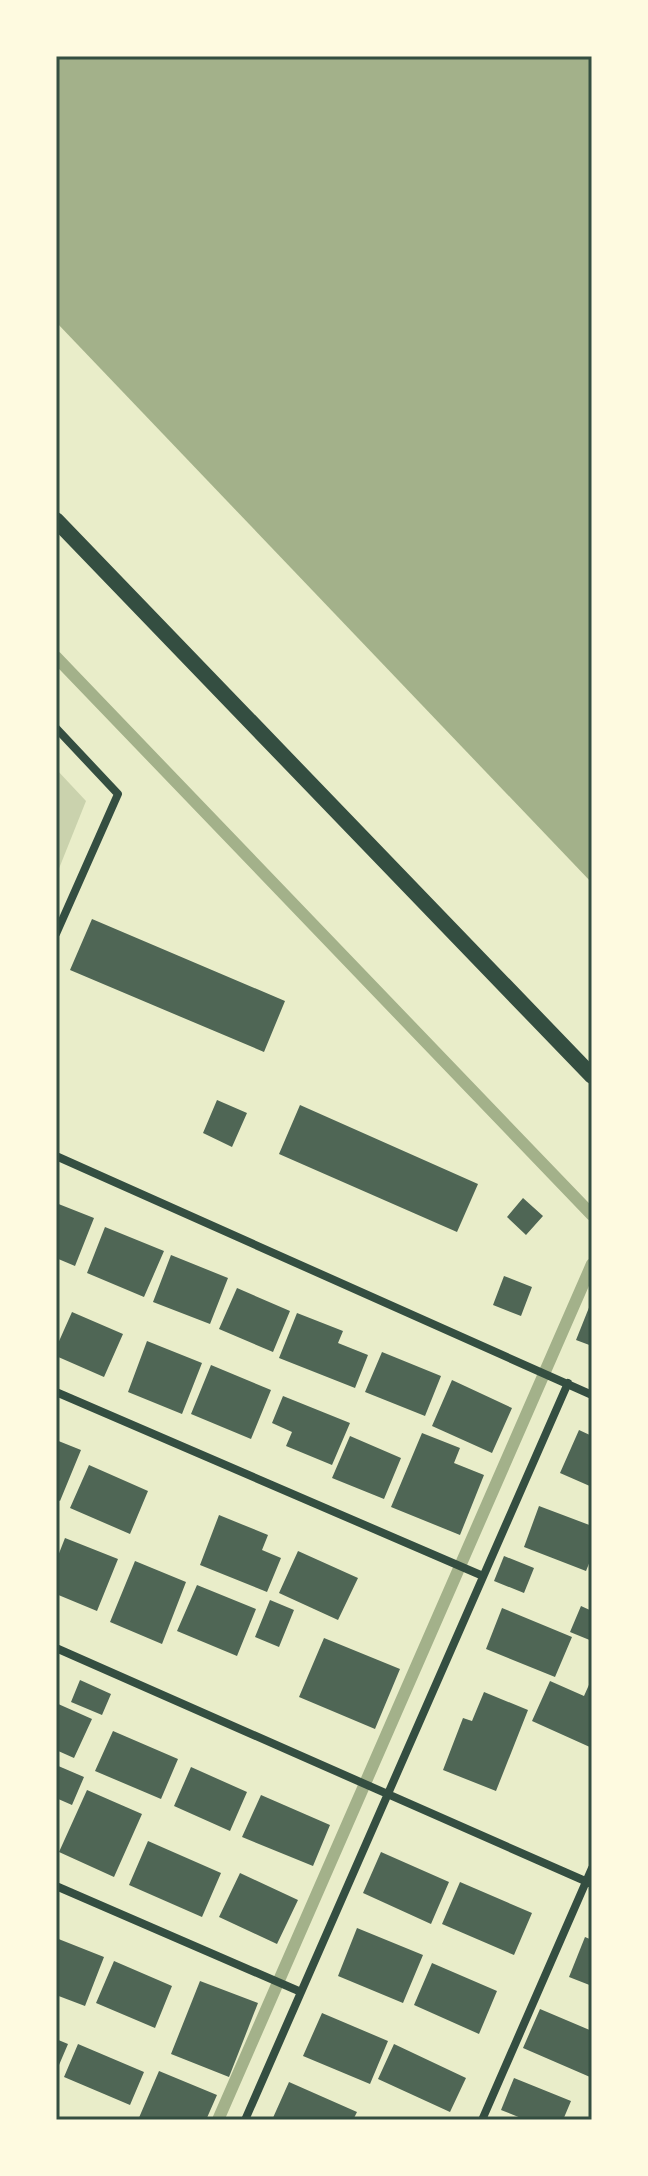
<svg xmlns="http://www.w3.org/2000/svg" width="648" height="2176" viewBox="0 0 648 2176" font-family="'Fira Sans Condensed',sans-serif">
<rect width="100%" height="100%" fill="#e9edc9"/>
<!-- green -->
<path fill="#cad2ad" d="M56,769l30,32 -30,75z"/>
<!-- water -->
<path fill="#a3b18a" d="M56,56h536v827l-536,-561z"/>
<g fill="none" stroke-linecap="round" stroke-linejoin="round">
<!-- stream -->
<path stroke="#a3b18a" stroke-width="12" d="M56,657l536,558
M218,2120l374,-856"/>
</g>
<!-- building -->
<path fill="#4f6655" d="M92,919l193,82 -21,51 -194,-82z
M217,1100l30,13 -15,34 -29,-14z
M300,1105l178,79 -21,48 -178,-78z
M523,1198l20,18 -17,19 -19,-18z
M56,1203l38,15 -19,48 -19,-8z
M105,1227l59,24 -20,46 -57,-24z
M171,1255l57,23 -18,46 -57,-22z
M504,1276l28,11 -11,29 -28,-11z
M237,1288l53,23 -17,41 -54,-23z
M592,1300v46l-16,-6z
M72,1312l51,22 -19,43 -48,-21v-8z
M297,1313l46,18 -5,12 30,12 -13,33 -76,-30z
M147,1341l55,22 -20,51 -54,-22z
M382,1352l59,24 -16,40 -60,-24z
M211,1365l60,25 -20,49 -60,-25z
M452,1380l60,28 -20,45 -60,-27z
M283,1396l67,27 -18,42 -46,-19 6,-14 -20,-9z
M579,1430l13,6v51l-32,-14z
M422,1433l38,15 -6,15 30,12 -24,60 -69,-28z
M350,1436l51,22 -17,41 -52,-21z
M56,1440l25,10 -21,51 -4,-2z
M89,1465l59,26 -18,43 -60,-26z
M539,1506l53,20v30l-6,15 -62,-24z
M219,1515l49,20 -6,15 19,8 -14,34 -67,-27z
M65,1538l53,21 -21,52 -41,-17v-33z
M298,1551l60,27 -20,42 -59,-27z
M504,1556l30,12 -10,25 -30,-12z
M135,1561l51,21 -24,62 -52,-22z
M197,1585l59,24 -19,47 -60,-25z
M270,1600l24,10 -15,37 -24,-10z
M581,1606l11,5v30l-22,-9z
M502,1608l70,29 -17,40 -69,-28z
M324,1638l76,31 -25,60 -76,-32z
M592,1678v70l-60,-27 18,-40 34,15z
M80,1680l31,14 -9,21 -31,-13z
M484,1692l44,18 -32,81 -53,-21 20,-52 9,3z
M56,1703l36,16 -18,39 -18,-8z
M113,1731l65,28 -17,40 -66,-28z
M56,1765l28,12 -12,28 -16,-7z
M191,1767l56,25 -17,39 -56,-25z
M87,1790l55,24 -28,63 -55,-25z
M261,1795l69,30 -17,41 -71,-29z
M148,1841l73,32 -19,44 -73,-32z
M381,1852l68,30 -18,42 -68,-31z
M240,1873l58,27 -21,44 -58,-27z
M460,1882l72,31 -18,42 -72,-31z
M357,1928l66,27 -20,48 -65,-27z
M585,1937l7,3v46l-23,-9z
M56,1938l48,19 -19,49 -29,-11z
M114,1961l58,25 -17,42 -59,-25z
M432,1963l65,28 -18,43 -65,-29z
M200,1981l58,22 -29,74 -58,-23z
M540,2009l52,22 -2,46 -67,-29z
M322,2013l66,28 -18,43 -67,-28z
M56,2039l12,5 -12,28z
M78,2044l66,28 -14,33 -66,-28z
M394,2044l72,34 -16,34 -72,-33z
M159,2071l58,24 -11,25h-68z
M514,2078l57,23 -8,19h-37l-25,-10z
M289,2082l68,30 -4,8h-81z"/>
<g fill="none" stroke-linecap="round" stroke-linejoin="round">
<!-- minor -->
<path stroke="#344e41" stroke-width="8" d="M56,728l62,66 -62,140
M56,1156l536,239
M56,1392l427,184
M56,1648l536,236
M56,1886l245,106
M245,2120l323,-737
M482,2120l110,-252"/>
<!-- secondary -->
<path stroke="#344e41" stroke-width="16" d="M56,520l536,556"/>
</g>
<!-- border -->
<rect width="648" height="2176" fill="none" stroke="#fefae0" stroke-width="116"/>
<rect x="58" y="58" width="532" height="2060" fill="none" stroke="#344e41" stroke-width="3"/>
</svg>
